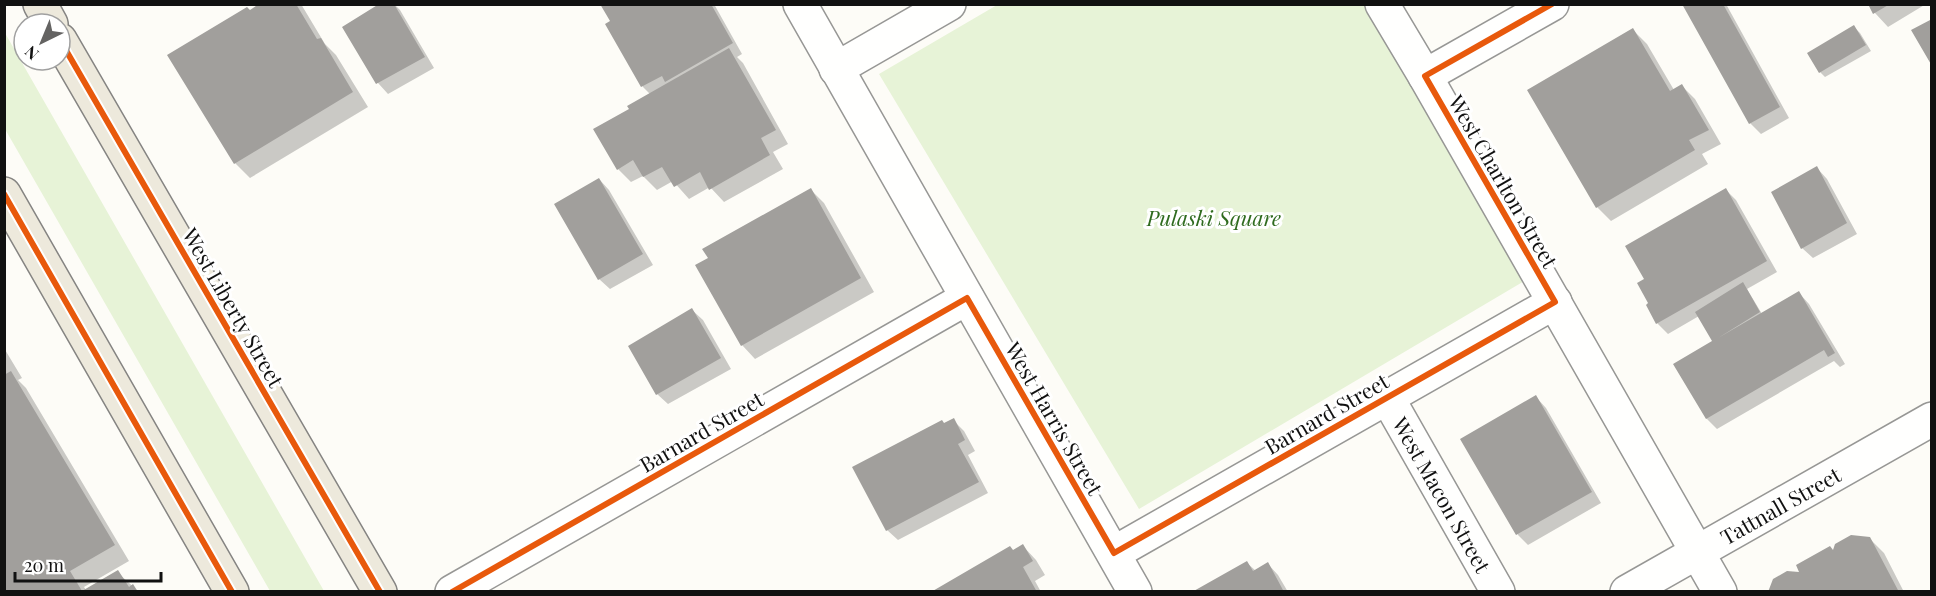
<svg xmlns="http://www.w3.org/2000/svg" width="1936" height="596" viewBox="0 0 1936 596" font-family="'Playfair Display',serif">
<rect width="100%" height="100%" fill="#fdfcf7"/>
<!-- green -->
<path fill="#e7f3d7" d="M997,5h372l162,272 -392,232 -260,-435z
M5,33l319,558h-54l-265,-462z"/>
<!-- shadow -->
<path fill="#0003" d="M262,4h39l24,40 11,11 32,52 -118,71 -15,-15 15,-151z
M394,4l6,6 34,58 -46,26 -10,-11 -34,-56z
M602,4h112l28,50 -5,3 6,6 45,81 -15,8 10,17 -59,33 -14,-15 -21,12 -16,-18 -16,9 -14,-14 -12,6 -13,-13 13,-59 19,-16 -7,-7 -36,-63 5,-2z
M1685,4h41l63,114 -28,16 -11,-11z
M1870,4h56l-38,23 -13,-14z
M1854,27l6,6 11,18 -46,26 -5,-5z
M1633,30l14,14 27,46 8,-4 13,13 26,45 -19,10 6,10 -97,57 -14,-14 -68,-117z
M1817,168l10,11 30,55 -44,24 -11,-10z
M599,179l10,11 44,75 -43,24 -11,-10z
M1725,189l11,11 41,72 -30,17 15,25 37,-21 10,11 36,60 -5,3 -6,-6 -117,68 -10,-10 -31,-55 39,-22 -16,-26 -31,18 -11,-11 -7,-20 -4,-24z
M811,190l13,13 50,89 -119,67 -13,-14z
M692,310l11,10 28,49 -63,35 -11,-10z
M4,348l18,30 -4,2 8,8 103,173 -45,26 2,3 31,-18 22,20h-135z
M1536,397l10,11 55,95 -73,42 -10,-10 -56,-96z
M953,420l11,11 11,20 -7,4 20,38 -90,47 -11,-10 58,-105z
M1870,539l14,14 20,39h-135z
M1023,546l13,14 9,15 -10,6 6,11h-107z
M1247,563l9,8 12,-7 10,11 10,17h-93z"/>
<!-- building -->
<path fill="#a19f9c" d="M259,4h37l21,35 4,-1 32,54 -119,72 -67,-109 80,-48 3,3z
M379,4h15l31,53 -49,27 -34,-57z
M600,4h111l22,39 -68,39 -3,-6 -21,11 -36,-63 5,-3z
M1682,4h41l57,103 -31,17z
M1868,4h22l-17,10z
M1932,19v47l-21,-36z
M1854,25l12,20 -47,28 -12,-20z
M1633,28l37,63 12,-7 27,46 -20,10 6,10 -99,58 -69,-118z
M729,48l47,82 -15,8 9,17 -61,35 -9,-18 -26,15 -12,-20 -19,10 -10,-17 -16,10 -24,-41 36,-20 -2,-3z
M1817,166l30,57 -46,26 -30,-57z
M599,178l44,76 -45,26 -44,-76z
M811,188l50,90 -120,68 -46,-81 13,-7 -6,-9z
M1726,188l41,73 -111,63 -10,-19 2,-2 -11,-20 7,-4 -19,-33z
M1743,282l17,30 -42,26 81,-47 36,62 -7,4 -4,-7 -118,69 -33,-55 39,-23 -17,-29z
M692,308l29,50 -65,37 -28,-49z
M11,371l104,174 -45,26 12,20 36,-21 11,17 4,-3 5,8h-134v-217z
M1536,395l56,97 -76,43 -56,-96z
M954,418l11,22 -7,4 21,38 -93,49 -34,-64 90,-47 2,3z
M1851,535l19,2 29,55h-131l5,-13 14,-8 12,1 -3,-7 34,-19 3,4 2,-6z
M1023,544l10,17 -10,6 14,25h-106l79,-46 3,4z
M1247,561l6,10 15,-9 16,30h-92z"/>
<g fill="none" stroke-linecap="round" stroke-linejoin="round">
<!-- minor casing -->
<g stroke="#979795" stroke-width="36">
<g id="minor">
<path d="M800,4l335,588"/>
<path d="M1382,4l43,72 295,516"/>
<path d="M836,69l113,-65"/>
<path d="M1425,76l127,-72"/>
<path id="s1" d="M1387,397l111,195"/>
<path d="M1114,553l441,-251"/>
<path d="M452,592l515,-294"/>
<path id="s2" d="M1627,592l305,-173"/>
</g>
</g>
<!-- major casing -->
<g stroke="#858482" stroke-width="36">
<path id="major" d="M40,4l11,20
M60,40l320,552
M4,194l228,398"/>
</g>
<!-- minor -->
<use href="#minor" stroke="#fffffe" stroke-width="33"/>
<!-- major -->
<use href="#major" stroke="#ede9dc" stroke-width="33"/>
<!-- cycleway casing -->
<g stroke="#fff" stroke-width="10">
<path id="cycleway" d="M60,40l320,552
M4,194l228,398
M452,592l515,-294 147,255 441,-251 -130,-226 127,-72"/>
</g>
<!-- cycleway -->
<use href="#cycleway" stroke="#e8590c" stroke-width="6"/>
</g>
<g text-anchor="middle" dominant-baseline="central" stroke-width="6" stroke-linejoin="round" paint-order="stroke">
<!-- street labels -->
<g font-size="21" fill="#111" stroke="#fff">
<text transform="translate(1504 181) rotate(60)">West Charlton Street</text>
<text transform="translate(234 307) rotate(60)">West Liberty Street</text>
<text transform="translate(1326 413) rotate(-30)">Barnard Street</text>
<text transform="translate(1055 418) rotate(60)">West Harris Street</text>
<text transform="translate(701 431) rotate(-30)">Barnard Street</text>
<text stroke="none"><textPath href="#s1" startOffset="112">West Macon Street</textPath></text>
<text stroke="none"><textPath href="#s2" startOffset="176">Tattnall Street</textPath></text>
</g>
<!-- park labels -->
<g font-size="21" font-style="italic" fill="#2f6b1f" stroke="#fff">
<text x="1214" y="217">Pulaski Square</text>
</g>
</g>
<!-- border -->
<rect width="1936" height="596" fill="none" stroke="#111111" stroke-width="12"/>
<!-- north arrow -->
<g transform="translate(42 42) rotate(223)"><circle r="28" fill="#ffffff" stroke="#a0a0a0" stroke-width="1.5"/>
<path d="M0-4.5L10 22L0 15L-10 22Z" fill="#646362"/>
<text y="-9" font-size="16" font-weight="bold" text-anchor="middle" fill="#111111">N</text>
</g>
<!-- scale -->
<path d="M15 572v9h146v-9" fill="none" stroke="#111111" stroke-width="3"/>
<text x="24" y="572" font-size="18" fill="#111111" stroke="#ffffff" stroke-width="4.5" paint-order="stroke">20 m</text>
</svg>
